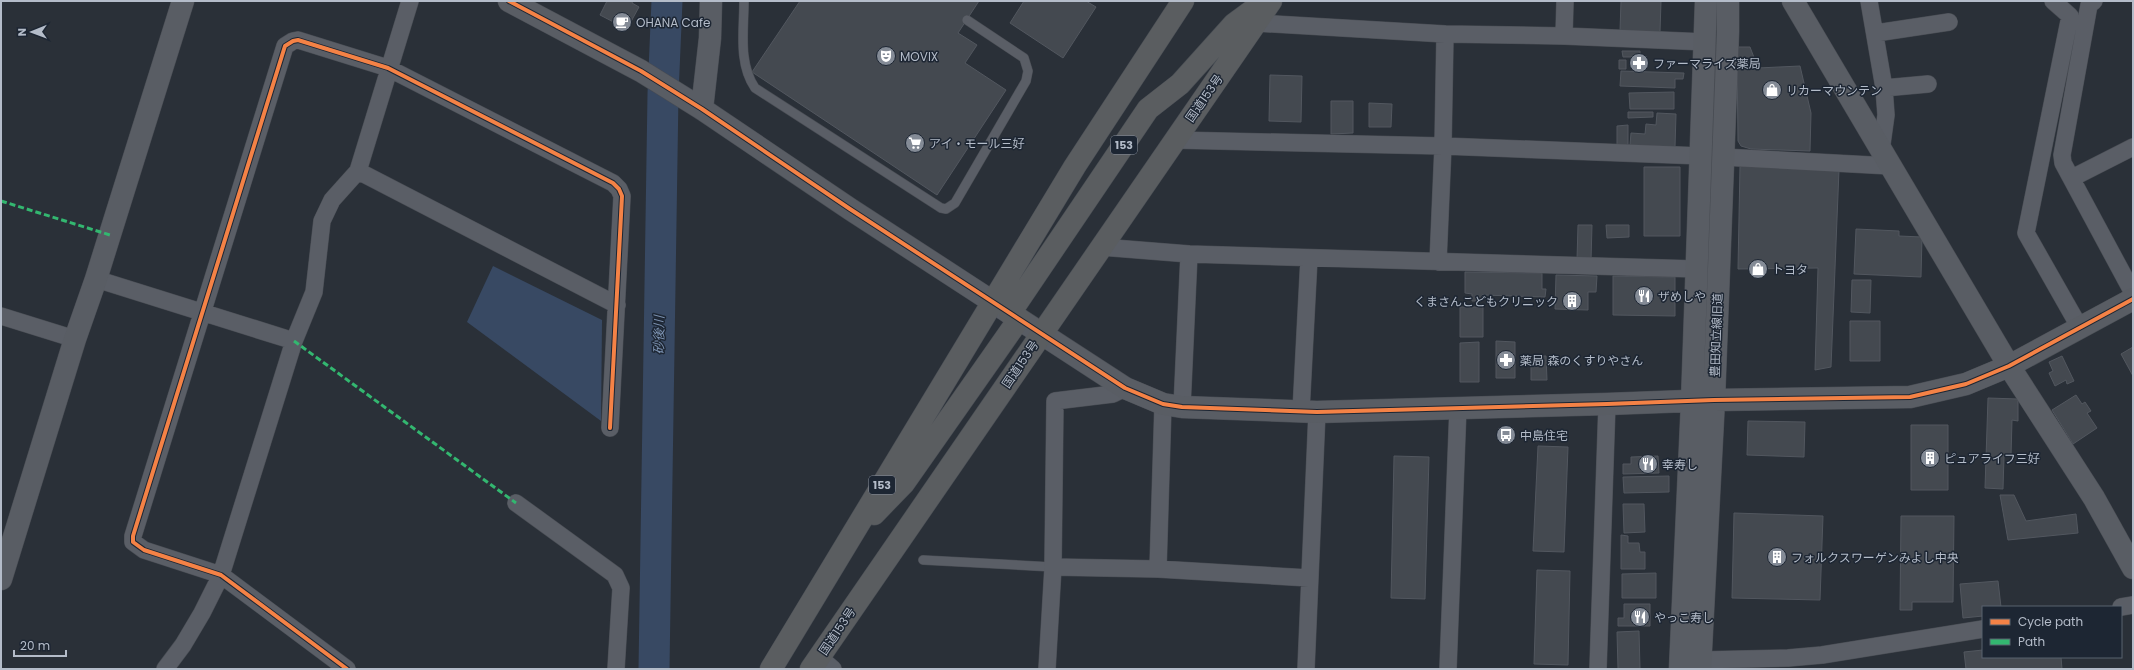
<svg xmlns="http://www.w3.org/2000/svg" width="2134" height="670" viewBox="0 0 2134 670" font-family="Poppins,'Noto Sans JP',sans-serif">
<rect width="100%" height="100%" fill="#2a3038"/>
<!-- water -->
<path fill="#384963" d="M493,266l109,54 -1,101 -134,-99z"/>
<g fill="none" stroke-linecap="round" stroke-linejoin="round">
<!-- river -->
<path stroke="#384963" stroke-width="31" d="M654,669l9,-575 4,-93"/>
</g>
<!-- building -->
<path fill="#444950" stroke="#52575f" d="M607,1h26l-1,2 7,4 -12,22 -27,-14z
M800,1h179l-21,32 19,12 -12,18 41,27 -69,105 -185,-123z
M1024,1h62l10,6 -33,51 -53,-35z
M1621,1h40l-1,31 -40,-1z
M1737,47h13l8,21 42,-2 11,47 -1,38 -59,-2 -10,-3 -3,-5z
M1622,51h18v6h-17z
M1619,60h7v9h-7z
M1621,71l63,2 -1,6h-8v9l-55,-2z
M1270,75l32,1 -1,46 -32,-1z
M1674,92v17h-44l-1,-16z
M1331,101h22v32l-22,1z
M1369,103l23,1 -1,23h-22z
M1628,112h25v5l-25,1z
M1657,113l19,1 -1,33 -45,-2 1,-12 14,1 1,-10 10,1z
M1628,125v21h-11v-20z
M1740,166l99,4 -8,197 -16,3 3,-102 -80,1z
M1644,167h36v69h-36z
M1578,225h14l-1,36 -14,-1z
M1606,225h23v12l-22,1z
M1856,229l43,2v5l23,1 -1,40 -67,-3z
M1465,272l77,1v16h4l-1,8 -63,-2 -1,6h-9v-7l-7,-1z
M1556,275l41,1 -1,16h-8v18l-33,-1z
M1613,276l62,1v39l-62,-1z
M1852,280h19l-1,33 -19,-1z
M1460,307h23v30h-23z
M1850,321h30v40h-30z
M1496,341l19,1v36h-19z
M1479,342v40h-19v-39z
M2133,347v29l-12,-22z
M1531,356h15l1,24h-16z
M2062,356l12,25 -7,3 -1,-4 -11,6 -6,-13 4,-2 -4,-9z
M2076,395l6,9 3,-2 6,9 -4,2 10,15 -24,16 -21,-34z
M1988,398l30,1v22l-6,-1 -1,36h-7l-1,33 -18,-1z
M1748,421l57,1 -1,35 -57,-2z
M1911,425h37v65h-37z
M1538,446l30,1 -4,105 -31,-1z
M1394,456l35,1 -4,142 -34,-1z
M1658,456l1,17 -36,1v-10h8v-7z
M1669,476v16l-45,1 -1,-16z
M2000,495h14l12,26 50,-7 2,19 -70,7z
M1623,504h21l1,28 -21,1z
M1734,513l89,3 -3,84 -88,-2z
M1901,516h53l-1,86h-41v8h-12z
M1621,535l7,1v7h11l1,9h5v17h-24z
M1537,570l33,1 -2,94 -34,-1z
M1656,573v25h-34v-24z
M1998,581l3,26h-18v9l-20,2 -3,-34z
M1624,604h26v22h-32v-8h6z
M1639,631l1,38h-22l-1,-37z
M1983,650v7h78l1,12h-96l-2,-17z"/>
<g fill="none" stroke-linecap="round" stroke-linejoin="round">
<!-- lane casing -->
<g stroke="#484c53" stroke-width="10">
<path id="lane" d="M744,1c0,29 -6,62 11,87l186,120 5,1 9,-6 71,-122 2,-10 -4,-13 -57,-38
M923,560l130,7"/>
</g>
<!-- street casing -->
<g stroke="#484c53" stroke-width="18">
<path id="street" d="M1869,1l15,87 44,-4
M2053,1l17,15 -44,217 54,95
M2094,1l-5,4 -27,150 1,8 70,130
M1256,23l189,11
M1876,33l73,-11
M1564,36l142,6
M1175,140l268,6 259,10
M1881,151l5,-36 -2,-27
M1722,157l168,9
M358,171l259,134
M2072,178l61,-31
M1101,247l88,7
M1438,262l5,-116 2,-112 119,2 1,-35
M96,279l198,62
M1,316l74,23
M1182,407l7,-153 508,15
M1301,411l8,-153
M516,503l99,72 6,13 -5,81
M1053,567l105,2 151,9
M1158,569l5,-165
M2121,607l12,-2
M819,657l14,12
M1700,660l88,-2 34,-3 161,-26
M165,669l18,-24 19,-32 19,-38 73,-234 20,-49 8,-71 10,-21 26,-29 52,-170
M347,669l-126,-94 -77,-25 -11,-8v-6l152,-490 8,-5 5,-1 90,28 225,115 6,6 3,7 -12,232
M1047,669l6,-102 2,-166 58,-7 12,-6
M1306,669l11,-257
M1448,669l10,-262
M1598,669l9,-265"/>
</g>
<!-- secondary casing -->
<g stroke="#484c53" stroke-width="23">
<path id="secondary" d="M509,1l132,70 61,38 148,100 275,179 38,16 19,3 135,5 290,-8 107,-4 196,-3 56,-13 43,-18 124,-67
M1793,1l216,365 85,132 39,70
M702,109l8,-71 1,-37
M1,579l74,-240 21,-60 87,-278
M1680,669l12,-268 14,-400
M1700,669l14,-269 14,-368v-31"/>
</g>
<!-- highway casing -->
<g stroke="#474c53" stroke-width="23">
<path id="highway" d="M1010,313l138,-204 32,-25 54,-60 30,-22
M874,514l30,-31 115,-164
M771,669l304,-503 108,-165
M811,669l460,-668"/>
</g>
<!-- lane -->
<use href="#lane" stroke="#5a5e66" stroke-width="9"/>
<!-- street -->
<use href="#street" stroke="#5a5e66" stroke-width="17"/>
<!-- secondary -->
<use href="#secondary" stroke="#595d64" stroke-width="22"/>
<!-- highway -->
<use href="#highway" stroke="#5a5d60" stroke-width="22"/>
<!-- quiet -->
<path stroke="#33b770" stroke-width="3" stroke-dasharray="6 3" stroke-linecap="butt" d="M1,201l109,34
M294,341l222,162"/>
<!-- cycleway casing -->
<g stroke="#1d2633" stroke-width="6">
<path id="cycleway" d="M509,1l132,70 61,38 148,100 275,179 38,16 19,3 135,5 290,-8 107,-4 196,-3 56,-13 43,-18 124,-67
M347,669l-126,-94 -77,-25 -11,-8v-6l152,-490 8,-5 5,-1 90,28 225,115 6,6 3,7 -12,232"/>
</g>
<!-- cycleway -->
<use href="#cycleway" stroke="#f48246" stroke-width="4"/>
</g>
<!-- icons -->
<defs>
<g id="cafe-disc" transform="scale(1)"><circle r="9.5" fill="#848b96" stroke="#1d2633"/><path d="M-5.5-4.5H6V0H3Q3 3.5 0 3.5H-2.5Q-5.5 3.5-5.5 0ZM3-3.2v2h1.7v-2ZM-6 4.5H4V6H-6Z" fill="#fff"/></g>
<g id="theatre-disc" transform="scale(1)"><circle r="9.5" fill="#848b96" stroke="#1d2633"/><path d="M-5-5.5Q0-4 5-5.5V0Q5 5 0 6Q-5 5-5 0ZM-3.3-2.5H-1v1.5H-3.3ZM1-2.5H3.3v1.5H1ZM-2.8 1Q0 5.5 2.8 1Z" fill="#fff"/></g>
<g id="pharmacy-disc" transform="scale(1)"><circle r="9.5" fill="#848b96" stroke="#1d2633"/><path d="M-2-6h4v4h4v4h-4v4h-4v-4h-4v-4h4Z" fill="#fff"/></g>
<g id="shop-disc" transform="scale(1)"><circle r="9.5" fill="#848b96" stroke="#1d2633"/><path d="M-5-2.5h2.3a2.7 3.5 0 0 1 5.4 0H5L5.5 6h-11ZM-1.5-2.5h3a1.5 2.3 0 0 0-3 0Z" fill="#fff"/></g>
<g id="supermarket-disc" transform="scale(1)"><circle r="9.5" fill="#848b96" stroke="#1d2633"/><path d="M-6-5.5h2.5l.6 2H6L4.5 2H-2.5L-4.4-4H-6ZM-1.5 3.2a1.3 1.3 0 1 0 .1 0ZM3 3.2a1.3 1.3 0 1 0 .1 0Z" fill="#fff"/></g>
<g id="restaurant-disc" transform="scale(1)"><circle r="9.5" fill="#848b96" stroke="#1d2633"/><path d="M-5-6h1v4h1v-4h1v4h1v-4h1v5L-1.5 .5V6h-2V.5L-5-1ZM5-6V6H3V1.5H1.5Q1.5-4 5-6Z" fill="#fff"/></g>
<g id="building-disc" transform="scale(1)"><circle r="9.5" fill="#848b96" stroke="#1d2633"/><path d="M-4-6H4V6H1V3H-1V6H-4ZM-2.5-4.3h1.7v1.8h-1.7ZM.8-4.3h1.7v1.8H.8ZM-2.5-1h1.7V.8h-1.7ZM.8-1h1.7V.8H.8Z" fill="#fff"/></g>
<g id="bus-disc" transform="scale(1)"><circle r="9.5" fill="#848b96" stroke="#1d2633"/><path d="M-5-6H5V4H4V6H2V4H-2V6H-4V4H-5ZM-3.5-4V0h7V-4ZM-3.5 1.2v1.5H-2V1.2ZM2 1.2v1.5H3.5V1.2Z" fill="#fff"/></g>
</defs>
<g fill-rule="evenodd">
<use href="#cafe-disc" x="622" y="22"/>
<use href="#theatre-disc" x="886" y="56"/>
<use href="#pharmacy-disc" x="1639" y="63"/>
<use href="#shop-disc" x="1772" y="90"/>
<use href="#supermarket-disc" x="915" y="143"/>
<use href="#shop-disc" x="1758" y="269"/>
<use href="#restaurant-disc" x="1644" y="296"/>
<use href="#building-disc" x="1572" y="301"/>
<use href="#pharmacy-disc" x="1506" y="360"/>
<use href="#bus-disc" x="1506" y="435"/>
<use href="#building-disc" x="1930" y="458"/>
<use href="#restaurant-disc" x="1648" y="464"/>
<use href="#building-disc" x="1777" y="557"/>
<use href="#restaurant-disc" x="1640" y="617"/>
</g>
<g text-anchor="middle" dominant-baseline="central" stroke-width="3" stroke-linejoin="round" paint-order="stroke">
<!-- shield labels -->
<g fill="#1d2633" stroke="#878f9c" stroke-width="1">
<rect x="1111" y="136" width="26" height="18" rx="3"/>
<rect x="869" y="476" width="26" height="18" rx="3"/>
</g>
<g font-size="11" font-weight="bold" fill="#b4bcc9">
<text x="1124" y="145">153</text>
<text x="882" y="485">153</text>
</g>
<!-- poi labels -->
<g font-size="12" fill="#b4bcc9" stroke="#1d2633" text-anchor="start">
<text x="636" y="22">OHANA Cafe</text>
<text x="900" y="56">MOVIX</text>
<text x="1653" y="63">ファーマライズ薬局</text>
<text x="1786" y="90">リカーマウンテン</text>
<text x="929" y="143">アイ・モール三好</text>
<text x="1772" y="269">トヨタ</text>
<text x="1658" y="296">ザめしや</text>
<text x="1558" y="301" text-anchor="end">くまさんこどもクリニック</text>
<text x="1520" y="360">薬局 森のくすりやさん</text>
<text x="1520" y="435">中島住宅</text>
<text x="1944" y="458">ピュアライフ三好</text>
<text x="1662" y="464">幸寿し</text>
<text x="1791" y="557">フォルクスワーゲンみよし中央</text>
<text x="1654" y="617">やっこ寿し</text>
</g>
<!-- street labels -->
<g font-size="12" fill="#b4bcc9" stroke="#1d2633">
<text transform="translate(1204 98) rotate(-55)">国道153号</text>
<text transform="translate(1716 335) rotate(-88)">豊田知立線旧道</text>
<text transform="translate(1020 364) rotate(-56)">国道153号</text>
<text transform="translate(837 631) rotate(-56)">国道153号</text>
</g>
<!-- water labels -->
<g font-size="13" font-style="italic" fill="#7c92b1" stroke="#1d2633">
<text transform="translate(659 335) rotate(-89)">砂後川</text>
</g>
</g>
<!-- border -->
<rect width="2134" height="670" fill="none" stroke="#b4bcc9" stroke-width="4"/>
<!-- legend -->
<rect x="1982" y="606" width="140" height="52" fill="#1d2633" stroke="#59626f"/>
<rect x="1990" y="619" width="20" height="6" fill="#f48246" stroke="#59626f"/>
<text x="2018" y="626" font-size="12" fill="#b4bcc9">Cycle path</text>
<rect x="1990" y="639" width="20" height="6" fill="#33b770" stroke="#59626f"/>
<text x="2018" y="646" font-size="12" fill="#b4bcc9">Path</text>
<!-- north arrow -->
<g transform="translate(32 32) rotate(269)" stroke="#1d2633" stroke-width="3" paint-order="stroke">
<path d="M0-3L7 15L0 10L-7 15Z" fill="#b4bcc9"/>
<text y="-6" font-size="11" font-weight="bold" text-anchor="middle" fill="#b4bcc9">N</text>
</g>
<!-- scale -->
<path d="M14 650v6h52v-6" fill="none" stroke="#b4bcc9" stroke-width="2"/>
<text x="20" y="650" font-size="12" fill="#b4bcc9" stroke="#1d2633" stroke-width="3" paint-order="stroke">20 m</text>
</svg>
